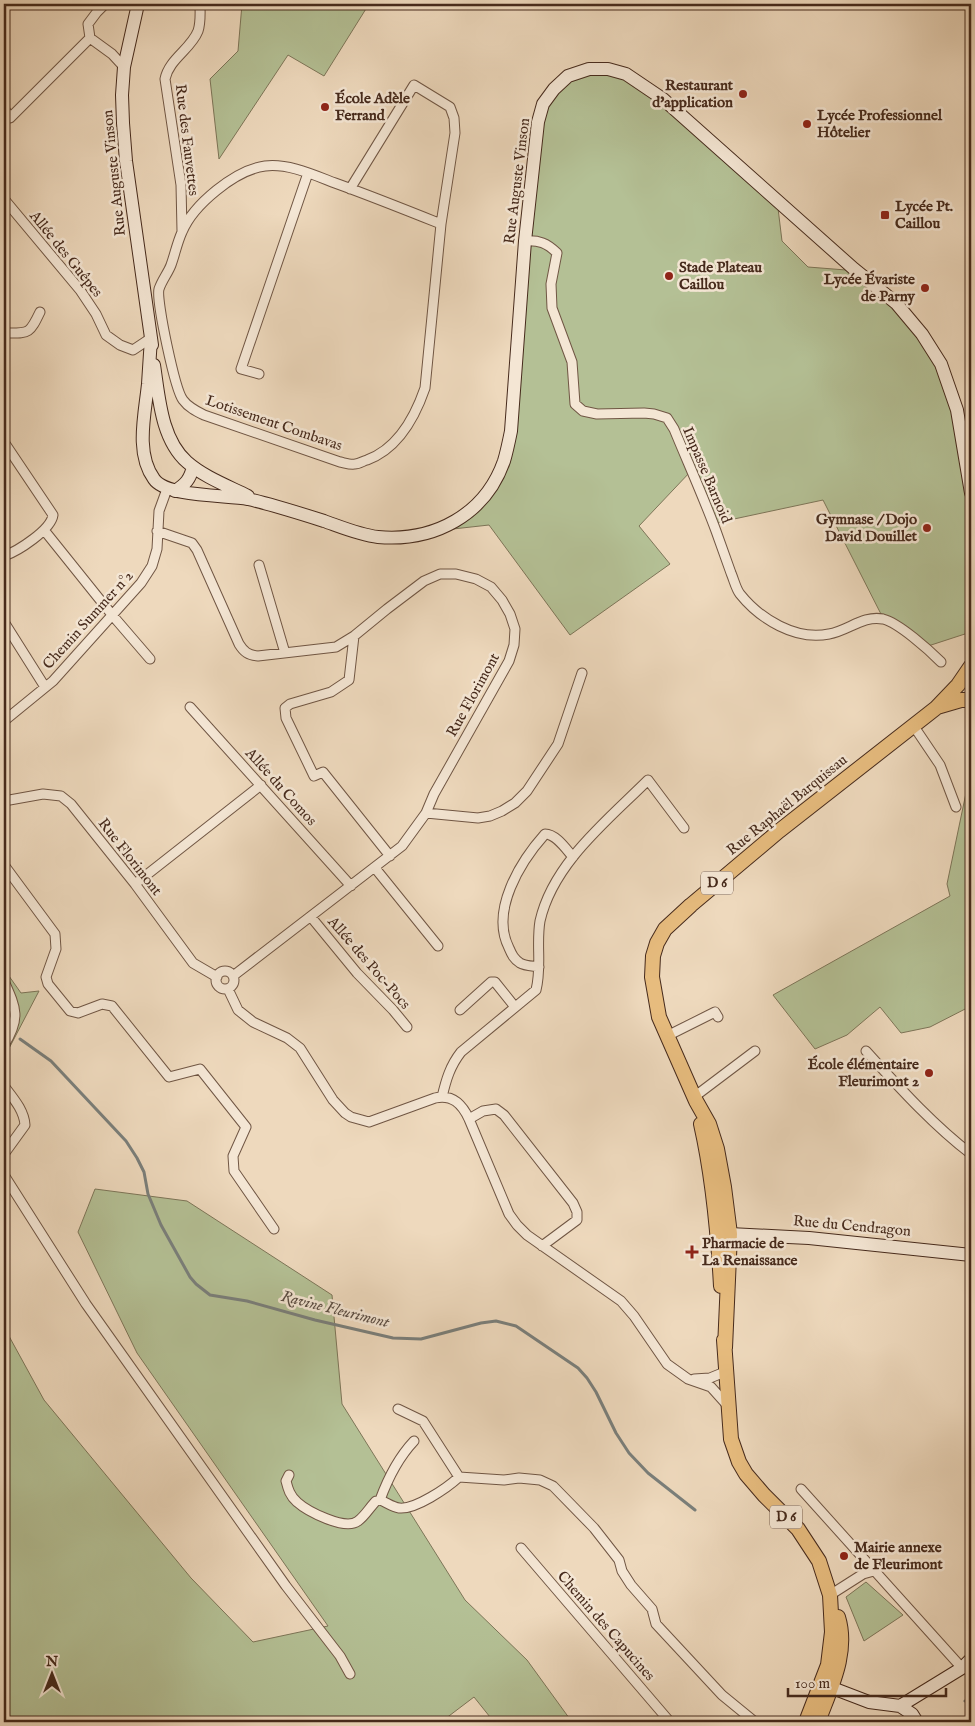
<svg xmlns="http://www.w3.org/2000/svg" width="975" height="1726" viewBox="0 0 975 1726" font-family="'IM FELL English',serif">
<rect width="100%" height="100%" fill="#eed9bd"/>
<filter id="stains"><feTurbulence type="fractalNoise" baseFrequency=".004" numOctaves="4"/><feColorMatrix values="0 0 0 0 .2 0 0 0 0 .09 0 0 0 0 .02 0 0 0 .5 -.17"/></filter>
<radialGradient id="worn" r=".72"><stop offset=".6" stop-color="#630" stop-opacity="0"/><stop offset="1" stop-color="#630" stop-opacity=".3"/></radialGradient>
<!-- green -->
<path fill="#b4c095" stroke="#7d7558" d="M242,4h127l-45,72 -36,-21 -69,104 -9,-80 28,-28z
M589,69l37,5 151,126 5,41 26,26 38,3 50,33 45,61 30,129v139l-46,15 -41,-27 -61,-120 -103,22 -7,3 -22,-54 -52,55 31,38 -100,71 -81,-110 -54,6 33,-19 36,-51 34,-339 16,-33z
M971,769v237l-41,21 -29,6 -21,-26 -33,28 -32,14 -42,-54 177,-99 -3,-12z
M4,969l17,24 18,-2 -35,67z
M95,1189l92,12 145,94 10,109 123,196 62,60 45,62h-78l-20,-25 -33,25h-437v-395l40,73 147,178 62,64 75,-16 -191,-273 -59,-121z
M866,1582l37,33 -39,26 -18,-44z"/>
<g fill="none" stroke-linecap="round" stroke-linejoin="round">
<!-- stream -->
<path stroke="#7a7f7b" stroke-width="3" d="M20,1039l31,22 75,80 11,17 7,14 4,22 13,31 29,52 6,7 14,11 37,6 68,19 78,18 28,1 60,-16 15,-2 20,5 62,42 9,10 9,14 20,41 13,20 19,20 47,37
M965,1701l6,3"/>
<!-- street casing -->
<g stroke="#705644" stroke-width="11">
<path id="street" d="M105,4l-8,8 -9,12 2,14 22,16 12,13
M4,108l6,10 80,-80
M350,189l64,-104 36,22 4,11 1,15 -14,91 -16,164c-10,29 -28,61 -58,72 -4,1 -8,4 -12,4 -4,1 -10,-1 -15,-2l-136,-47c-8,-4 -16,-8 -21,-15 -8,-10 -27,-100 -24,-111 3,-9 9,-16 12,-24 4,-11 6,-22 11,-33 11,-27 53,-62 83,-66 23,-3 49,9 70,17 36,13 71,27 106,41
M4,199l76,91 16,24 10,21 14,10 13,5 18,-12
M182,231l-1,-46 -16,-106c4,-20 26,-30 33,-48 3,-9 2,-18 2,-27
M525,241c14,-1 22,2 32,12l-6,31 1,24 20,54 3,42 8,7 14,3 47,-1 10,1 13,4 7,11c14,34 29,67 42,102 5,14 10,28 15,42 3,7 5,16 9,21 20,25 56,47 89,40 19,-3 34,-19 54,-15 16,4 46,31 58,43
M4,333c25,0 25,2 36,-21
M259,374l-18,-5 67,-196
M4,442l49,73c-2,15 -35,36 -49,41
M44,530l69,86 37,43
M157,531l35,12 5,7 42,94c5,8 9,11 19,12l78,-9 18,-11 33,-27 37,-28 16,-7h16l20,5 15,8 11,13 8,14 5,15 -1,16 -5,16 -75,133 -8,19 -24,33 -169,130
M259,565l26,88
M4,622l41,65
M354,636l-5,44 -18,12 -41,12 -5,4 1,10 28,58 9,-4 67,84
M190,707l161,179
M4,721l49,-40 88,-98 11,-17 5,-17 2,-38 8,-22
M913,725l27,40 16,42
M4,801l39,-7 18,2 10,8 64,80 58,79 24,14
M426,813l52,5 12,-2 12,-5 13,-8 12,-12 31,-47 24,-71
M4,865l51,69 1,15 -10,28 2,7 22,27 8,2 24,-9 10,2 57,71 31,-8 46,58 -13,29 1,15 40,58
M375,868l63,78
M135,884l126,-99
M311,917l46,56 36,37 14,17
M539,967c-6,-1 -14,-1 -19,-4 -6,-4 -8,-8 -11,-15 -19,-37 11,-86 36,-114 11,0 21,15 28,23
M216 980a9 9 0 1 1 18 0a9 9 0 1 1-18 0Z
M4,981c12,27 17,37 0,64
M228,989l10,21 15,12 34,16 13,10 33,52 12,13 6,4 18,5 66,-24c17,-4 27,6 34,21l40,95 8,11 10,10 94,66 13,15 33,48 21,15 23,8 17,19
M460,1010l31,-28h4l20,25
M667,1036l48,-24 3,5
M866,1051c33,36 66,73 105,103
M4,1086c9,12 20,24 21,39l-21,29
M442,1097c4,-17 8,-31 19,-45l75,-62c6,-23 0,-46 4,-69 13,-58 68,-101 108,-141l36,48
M694,1097l61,-46
M469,1119l14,-8 13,-2 8,6 69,88 4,9v8l-35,26
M4,1175l82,129 200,282 54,70 10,18
M694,1379l16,-1 17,-7
M398,1409l25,12 36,56 45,3 15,-2 21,2 13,6 41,42 25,32 3,11 9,14 21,24 4,15 66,71 33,27
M289,1475l-3,6c2,8 4,15 11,21 10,9 48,29 61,19 7,-5 12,-14 18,-20l4,-1c6,2 12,7 19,8 16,2 48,-20 60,-31
M801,1489l161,179
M380,1500c8,-22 18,-42 34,-59
M521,1548l149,174
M830,1595l33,-21 11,-3"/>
</g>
<!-- secondary casing -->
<g stroke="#462a1c" stroke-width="14">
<path id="secondary" d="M138,4l-14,63 -2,28 1,28 3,38 26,184
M151,338c-1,15 -2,31 -3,46 -3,30 -13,69 6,95 12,18 72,16 94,20 26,6 51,14 76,22 17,6 36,14 54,16 56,5 107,-22 126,-76 3,-10 5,-20 7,-30l14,-190 13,-119 5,-18 11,-15 14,-13 21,-7h19l18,5 37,25 191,170 42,34 26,31 19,30 16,46 14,83
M154,365c5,32 7,74 33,97 17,15 41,24 61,34
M175,491c11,-7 15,-12 18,-24
M730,1234l79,4 162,17
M822,1684l47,18 31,4 12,8 5,8
M900,1706l62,-38 9,-9"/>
</g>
<!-- primary casing -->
<g stroke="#462a1c" stroke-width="16">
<path id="primary" d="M937,707l24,-7h10
M701,1124c12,53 17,107 20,162
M724,1340l7,99 8,23 7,12 18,21 34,34 21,32 11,34 2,37 -4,33 -22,57
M725,1348l5,-114 -6,-47 -7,-38 -8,-25 -13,-23 -37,-84 -7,-40 1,-21 4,-13 8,-14 26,-24 88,-74 157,-123 22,-23 13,-19
M818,1722c12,-33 31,-69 20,-105"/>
</g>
<!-- street -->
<use href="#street" stroke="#f4e6d4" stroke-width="9"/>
<!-- secondary -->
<use href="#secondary" stroke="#f4e6d4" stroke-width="12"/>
<!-- primary -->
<use href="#primary" stroke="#e7bc7e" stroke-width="14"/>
</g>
<!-- markers -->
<g fill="#8f2418" stroke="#f4e6d4" stroke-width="2">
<circle cx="743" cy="94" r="5"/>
<circle cx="325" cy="107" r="5"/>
<circle cx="807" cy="124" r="5"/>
<rect x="880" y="210" width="10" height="10" rx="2.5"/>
<circle cx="669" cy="276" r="5"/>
<circle cx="925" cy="288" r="5"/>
<circle cx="927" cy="528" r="5"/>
<circle cx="929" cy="1073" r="5"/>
<path d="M689.5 1244.5h5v5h5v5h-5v5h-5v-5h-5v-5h5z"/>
<circle cx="844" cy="1556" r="5"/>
</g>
<g text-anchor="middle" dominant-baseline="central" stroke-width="5" stroke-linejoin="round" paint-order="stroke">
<!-- shield labels -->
<g fill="#f4e6d4" stroke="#7a6253" stroke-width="1">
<rect x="701" y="871.5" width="32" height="23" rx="4"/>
<rect x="770" y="1505.5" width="32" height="23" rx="4"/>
</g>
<g font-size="14" font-weight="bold" fill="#462a1c">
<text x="717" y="883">D 6</text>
<text x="786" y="1517">D 6</text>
</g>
<!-- poi labels -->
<g font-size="15" font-weight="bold" fill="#462a1c" stroke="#f4e6d4" text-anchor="start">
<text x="733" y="85" text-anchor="end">Restaurant<tspan x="733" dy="17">d'application</tspan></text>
<text x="335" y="98">École Adèle<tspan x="335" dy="17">Ferrand</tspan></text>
<text x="817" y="115">Lycée Professionnel<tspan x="817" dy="17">Hôtelier</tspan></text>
<text x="895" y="206">Lycée Pt.<tspan x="895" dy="17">Caillou</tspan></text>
<text x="679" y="267">Stade Plateau<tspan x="679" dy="17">Caillou</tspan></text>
<text x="915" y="279" text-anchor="end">Lycée Évariste<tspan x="915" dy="17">de Parny</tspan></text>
<text x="917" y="519" text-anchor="end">Gymnase / Dojo<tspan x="917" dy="17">David Douillet</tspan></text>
<text x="919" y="1064" text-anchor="end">École élémentaire<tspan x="919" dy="17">Fleurimont 2</tspan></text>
<text x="702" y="1243">Pharmacie de<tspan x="702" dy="17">La Renaissance</tspan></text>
<text x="854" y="1547">Mairie annexe<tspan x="854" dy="17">de Fleurimont</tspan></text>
</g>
<!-- street labels -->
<g font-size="15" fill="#462a1c" stroke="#f4e6d4">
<text transform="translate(187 140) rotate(83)">Rue des Fauvettes</text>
<text transform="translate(114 173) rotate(-96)">Rue Auguste Vinson</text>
<text transform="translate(517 181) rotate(-83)">Rue Auguste Vinson</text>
<text transform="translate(66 254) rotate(51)">Allée des Guêpes</text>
<text transform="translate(274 423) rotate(19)">Lotissement Combavas</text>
<text transform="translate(707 475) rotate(67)">Impasse Barnoid</text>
<text transform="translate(88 620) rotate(-48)">Chemin Summer n°2</text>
<text transform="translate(473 695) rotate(-61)">Rue Florimont</text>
<text transform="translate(281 787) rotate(48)">Allée du Comos</text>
<text transform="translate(787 805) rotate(-39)">Rue Raphaël Barquissau</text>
<text transform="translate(130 857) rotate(52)">Rue Florimont</text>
<text transform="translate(369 963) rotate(49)">Allée des Poc-Pocs</text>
<text transform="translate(852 1226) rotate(5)">Rue du Cendragon</text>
<text transform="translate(606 1626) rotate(49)">Chemin des Capucines</text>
</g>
<!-- water labels -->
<g font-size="16" font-style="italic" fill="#5c4e44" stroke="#f4e6d4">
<text transform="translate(335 1310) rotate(14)">Ravine Fleurimont</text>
</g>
</g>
<!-- margin -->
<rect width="975" height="1726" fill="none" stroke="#eed9bd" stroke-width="20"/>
<rect x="5" y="5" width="965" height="1716" fill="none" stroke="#462a1c" stroke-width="2.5"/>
<rect x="10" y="10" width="955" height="1706" fill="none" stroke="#462a1c"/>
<!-- north arrow -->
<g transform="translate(52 1674)" stroke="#f4e6d4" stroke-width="4" paint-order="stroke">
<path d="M0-4L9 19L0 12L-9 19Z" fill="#462a1c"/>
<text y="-8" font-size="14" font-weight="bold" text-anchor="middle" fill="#462a1c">N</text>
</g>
<!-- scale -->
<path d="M788 1688v8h158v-8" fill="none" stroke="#462a1c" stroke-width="2.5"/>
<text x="795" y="1688" font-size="15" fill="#462a1c" stroke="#f4e6d4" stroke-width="4" paint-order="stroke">100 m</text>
<rect width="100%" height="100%" filter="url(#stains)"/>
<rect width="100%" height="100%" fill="url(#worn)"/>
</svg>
